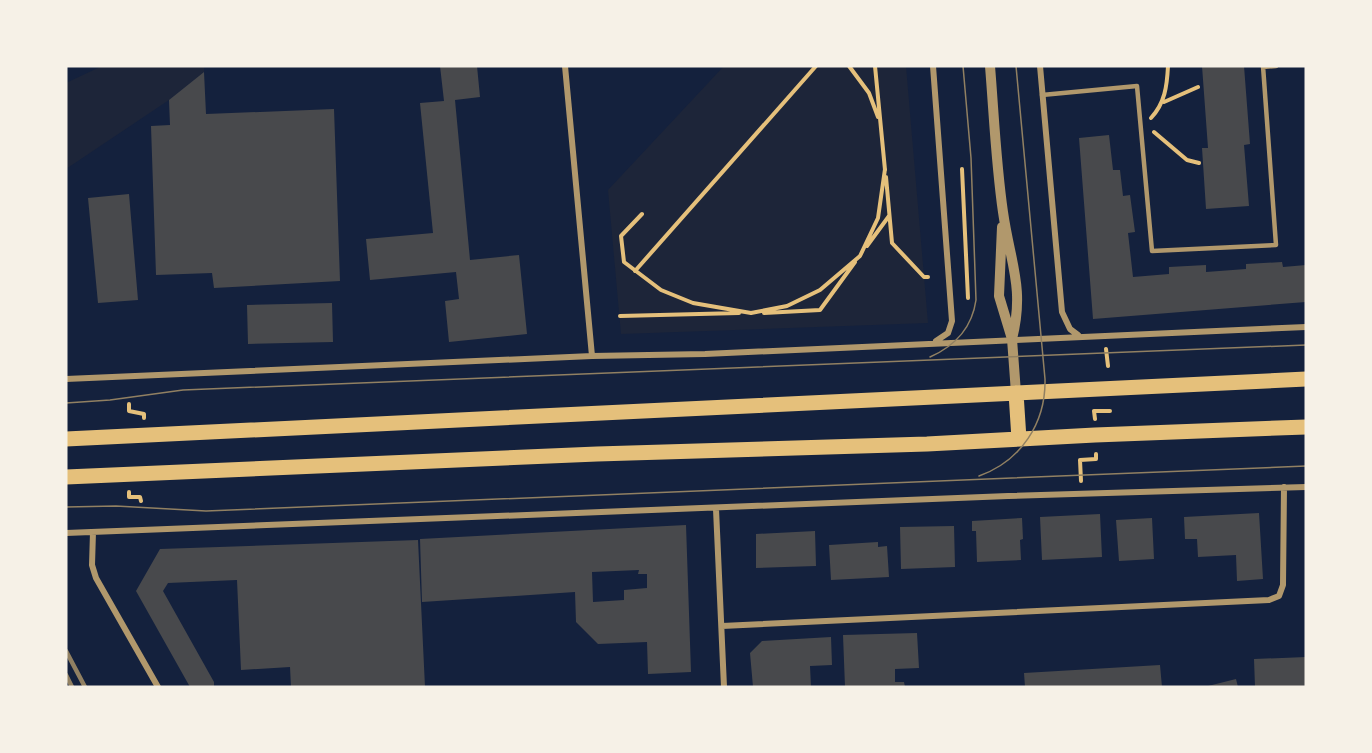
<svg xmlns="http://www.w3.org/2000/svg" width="1372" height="753" viewBox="0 0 1372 753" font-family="'IBM Plex Sans',sans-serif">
<rect width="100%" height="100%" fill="#14213d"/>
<!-- green -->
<path fill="#1d2539" d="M102,66h102v6l-35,28 -103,69v-86z
M724,66h182l22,257 -307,11 -13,-144z"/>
<!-- building -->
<path fill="#48494c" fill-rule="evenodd" d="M440,66h37l3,31 -25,3 15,160 49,-5 8,79 -78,8 -4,-41 14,-2 -3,-27 -86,8 -4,-41 67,-6 -13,-130 24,-2z
M1202,66h42l6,78 -6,1 5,61 -43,3 -4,-61h6z
M204,72l2,42 128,-5 6,172 -126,7 -2,-15 -56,2 -5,-149 19,-1 -1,-25z
M1109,135l4,35h7l3,26 7,-1 5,37 -7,1 5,44 36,-3v-7l37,-2v7l40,-3v-5l36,-2 1,5 23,-2v37l-213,17 -14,-181z
M129,194l9,106 -40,3 -10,-105z
M332,303l1,39 -85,2 -1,-39z
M1259,513l4,66 -26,2 -1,-26 -38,2 -1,-18h-12l-1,-22z
M1100,514l2,43 -60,3 -2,-43z
M1022,518l1,21 -3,1 1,20 -44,2 -1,-31h-4v-10z
M1152,518l2,41 -35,2 -3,-41z
M686,525l5,147 -43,2 -1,-32 -49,2 -22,-22 -1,-30 -153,10 -2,-63zM639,570l-1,4h9v14l-23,2v10l-31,2 -1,-30z
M954,526l1,41 -54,2 -1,-42z
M815,531l1,35 -60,2v-34z
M418,540l7,147h-134l-1,-20 -49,3 -4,-90 -69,3 -5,8 51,91v5h-24l-54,-96 24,-42z
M878,542v5l9,-1 2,31 -58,3 -2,-35z
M917,633l2,35 -24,1v13h9l1,5h-60l-2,-52z
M831,637l1,28 -22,1 1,21h-58l-3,-34 12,-12z
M1306,657v30h-51l-1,-28z
M1160,665l2,22h-137l-1,-14z
M1236,679l2,8h-30v-1z"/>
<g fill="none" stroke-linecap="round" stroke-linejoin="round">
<!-- path -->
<path stroke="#e5c07b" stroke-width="4" d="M849,66l20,27 9,24
M875,66l10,104
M1164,102l34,-15
M1151,118c14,-15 16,-32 17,-52
M1154,132l33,28 12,3
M962,169l6,129
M886,177l6,66 32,34h4
M642,214l-21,22 3,26 37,28 32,13 58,10 36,-7 33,-16 40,-34 18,-38 7,-49
M867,246l22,-30
M635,271l181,-205
M764,313l56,-3 35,-48
M620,316l119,-3
M1106,349l2,17
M129,404v7l15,3v4
M1095,419l-1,-8h16
M1081,481l-1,-21 16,-1v-5
M129,492v5h11l1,4"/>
<!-- service -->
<path stroke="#b1986c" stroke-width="4.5" d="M1263,67l13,-1
M1042,95l95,-9 15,165 124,-6 -13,-179"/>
<!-- minor -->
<path stroke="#b1986c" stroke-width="6" d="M565,66l27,290
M933,66l19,255 -4,12 -12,8
M1040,66l22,246 8,17 8,6
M66,379l526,-23 113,-2 601,-27
M716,509l8,178
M93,532l-1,33 4,13 62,109
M66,533l942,-37 298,-9
M722,626l547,-26 10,-4 4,-11 1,-98"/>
<!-- tertiary -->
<path stroke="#b1986c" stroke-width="10" d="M990,66c4,49 6,98 13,146 7,50 22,76 9,127
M1002,227l-3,69 13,43 4,54"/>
<!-- primary -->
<path stroke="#e5c07b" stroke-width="15" d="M1016,393l3,46
M66,439l1240,-60
M66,477l531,-23 330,-10 168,-9 211,-8"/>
<!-- tram -->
<path stroke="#918062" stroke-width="1.5" d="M930,357c25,-11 42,-29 46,-57l-5,-142 -8,-92
M66,403l44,-3 73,-10 1123,-45
M979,476c42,-15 67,-53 66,-97l-29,-313
M66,507l50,-1 90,5 1100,-45"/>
<!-- rail -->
<path stroke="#918062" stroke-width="4.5" d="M66,651l19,36
M66,675l6,12"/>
</g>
<!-- border -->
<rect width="1372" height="753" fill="none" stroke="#f6f1e7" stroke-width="135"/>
</svg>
